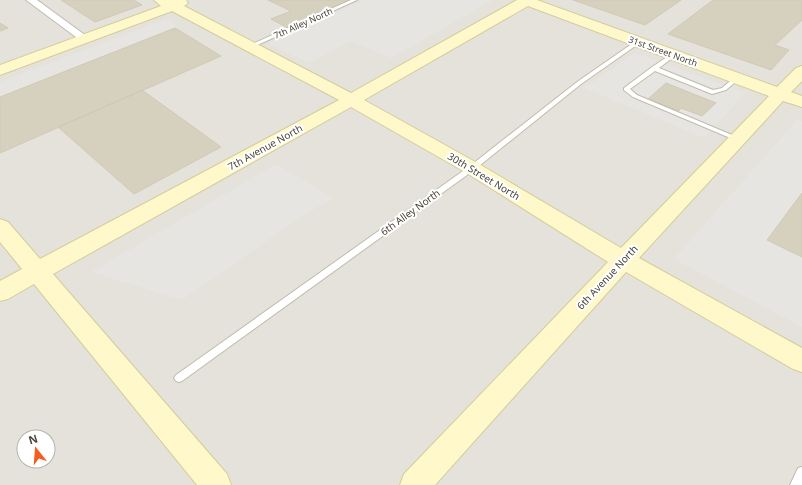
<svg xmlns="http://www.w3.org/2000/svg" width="802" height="485" viewBox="0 0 802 485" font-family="'Noto Sans',sans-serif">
<rect width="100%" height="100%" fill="#f5f3ea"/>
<!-- industrial -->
<path fill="#e4e2db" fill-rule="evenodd" d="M0,0h802v485h-802zM24,437h24v24h-24z"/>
<!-- parking -->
<path fill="#e6e5e1" d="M363,0h130l-102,58 -40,-17 -42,22 -42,-20z
M166,19l12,7 -178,71v-15z
M635,53l110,40 -41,45 -120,-50z
M797,120l5,1v206l-128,-68z
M276,164l57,34 -29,17 -122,85 -91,-28z"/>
<!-- building -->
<path fill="#d6d0bf" stroke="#d1c9b3" d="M61,0h73l8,5 -47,17z
M268,0h31l3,1 4,-1h45l-63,28 -17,-9 20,-8z
M573,0h108l-36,25z
M713,0h89v20l-27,25 14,5 -18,20 -103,-36z
M0,23l8,5 -8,3z
M175,28l46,28 -221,97v-56z
M666,83l50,20 -14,13 -21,-8 -2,3 -31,-12z
M142,90l79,57 -87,47 -76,-67z
M802,193v64l-35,-17z"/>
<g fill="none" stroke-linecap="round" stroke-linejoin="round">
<!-- lane casing -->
<g stroke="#c0bcac" stroke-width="2">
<path id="lane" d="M351,0h6l-104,47 -5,-1z
M636,41l5,1 -60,42 -107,86 -292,211 -3,1 -3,-1 -2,-3 2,-3 294,-209 107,-84z
M673,53l3,2 -1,1 -16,12 54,22 9,-2 13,-11 2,-1 3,2 -14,12 -14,4 -57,-23 -25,18 7,6 102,43v2h-4l-102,-43 -9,-7v-2l28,-21z
M802,467v18h-12l8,-17z"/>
</g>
<!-- street casing -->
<g stroke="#c0bcac" stroke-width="2">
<path id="street" d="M26,0h11l52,38 -1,2h-8z"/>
</g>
<!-- secondary casing -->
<g stroke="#d4cc9a" stroke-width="2">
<path id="secondary" d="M154,0h32l2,3 -4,3 167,87 166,-93h20l240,87 19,-19 6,-2v15l-11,11 11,4v11l-19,-6 -144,157 163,90v24l-9,-3 -167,-97 -191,213h-35l4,-11 204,-212 -143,-90 -114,-65 -298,167 174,200 4,11h-34l-163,-201 -26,15 -8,2v-20l22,-12 -22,-27v-23l8,3 32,37 299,-159 -167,-89 -172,64v-10l161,-59zM528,6l241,90 -148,152 -142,-84 -115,-64z"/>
</g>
<!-- lane -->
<use href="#lane" fill="#fff" fill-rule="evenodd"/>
<!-- street -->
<use href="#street" fill="#fff" fill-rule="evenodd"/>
<!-- secondary -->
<use href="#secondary" fill="#fef8cb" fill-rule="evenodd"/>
</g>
<g text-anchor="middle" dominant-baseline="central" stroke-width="4" stroke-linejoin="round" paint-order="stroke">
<!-- far-street labels -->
<g font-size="9" fill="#494438" stroke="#fff">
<text transform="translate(303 23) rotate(-24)">7th Alley North</text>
<text transform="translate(663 51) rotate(20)">31st Street North</text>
</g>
<!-- street labels -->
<g font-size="10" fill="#494438" stroke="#fff">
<text transform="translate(265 147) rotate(-29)">7th Avenue North</text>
<text transform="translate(484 176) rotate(31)">30th Street North</text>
<text transform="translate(410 212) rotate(-36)">6th Alley North</text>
<text transform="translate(607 277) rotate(-47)">6th Avenue North</text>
</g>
</g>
<!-- north arrow -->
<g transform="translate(36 449) rotate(343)"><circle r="19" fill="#ffffff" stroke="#b6b4af"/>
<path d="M0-3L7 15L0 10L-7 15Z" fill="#f75c1f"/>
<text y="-6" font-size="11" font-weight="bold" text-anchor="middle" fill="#494438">N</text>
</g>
</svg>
